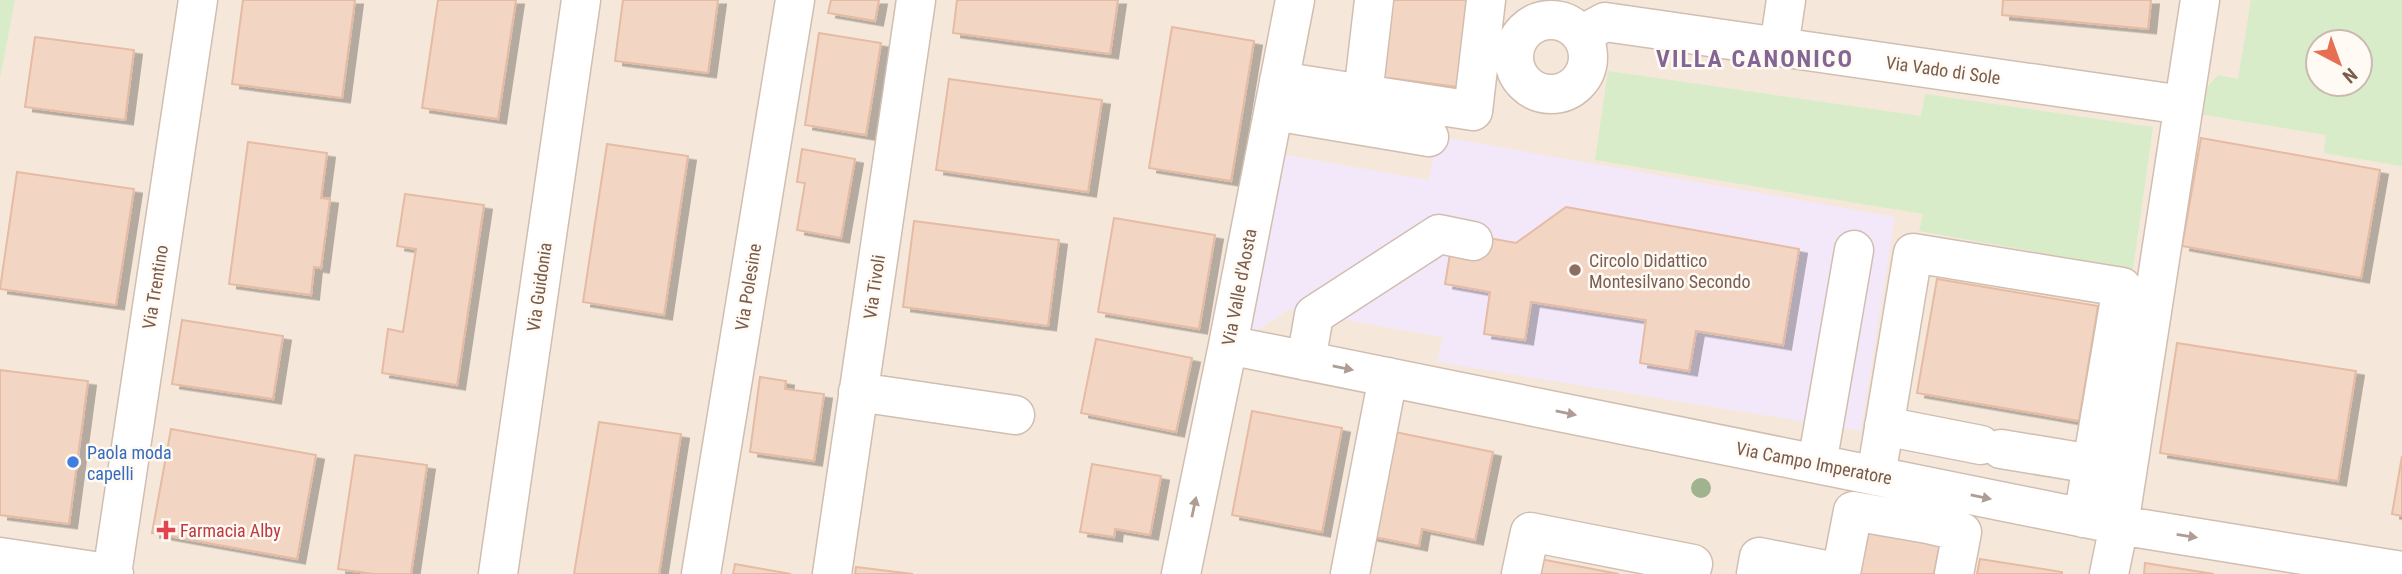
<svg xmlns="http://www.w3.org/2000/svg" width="2402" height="574" viewBox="0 0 2402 574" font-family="'Roboto Condensed',sans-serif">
<defs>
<filter id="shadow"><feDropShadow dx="8" dy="4.5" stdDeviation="0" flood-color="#0004"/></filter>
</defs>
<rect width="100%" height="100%" fill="#fdf6ec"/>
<!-- residential -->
<path fill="#f5e8da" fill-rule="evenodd" d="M0,0h2402v574h-2402zM2318,42h42v42h-42z"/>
<!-- education -->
<path fill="#f3e8fa" d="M1437,136l458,81 -34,214 -424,-69 6,-25 -155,-27 -37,24 34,-179 144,25z"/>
<!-- green -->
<path fill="#d8ecc9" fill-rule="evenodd" d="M0,0h15l-15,78z
M2251,0h151v166l-78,-13 2,-18 -127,-21 4,-22 15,-17 20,4zM2318,42h42v42h-42z
M1608,71l313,45 4,-22 228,33 -20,142 -214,-38 4,-17 -328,-54z"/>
<!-- building -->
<path fill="#f3d5c3" stroke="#e6bba3" stroke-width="2" filter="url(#shadow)" d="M243,0h112l-13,98 -110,-14z
M438,0h78l-18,119 -76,-11z
M623,0h95l-10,73 -93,-12z
M831,0h48l-4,21 -47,-8z
M957,0h161l-8,54 -157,-21z
M1387,0h79v2h9l-17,85 -77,-10z
M2003,0h148l-3,29 -146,-14z
M1172,27l82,14 -23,140 -82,-13z
M819,33l62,10 -15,92 -61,-10z
M35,37l99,13 -9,70 -100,-13z
M949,79l153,21 -14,92 -152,-22z
M2201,138l179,32 -19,108 -179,-32z
M248,142l79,11 -6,45 9,1 -9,69 -7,-1 -3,28 -82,-11z
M607,144l81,12 -24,159 -81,-13z
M802,149l53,10 -14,79 -44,-8 8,-47 -8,-1z
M17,172l117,17 -18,116 -116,-16z
M405,194l79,11 -27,180 -75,-12 6,-44 15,3 13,-83 -19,-3z
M1566,207l233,42 -16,96 -87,-14 -7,40 -49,-8 6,-43 -115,-18 -6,38 -41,-6 6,-42 -45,-8 6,-36 27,-12 38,7z
M1114,218l101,17 -16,94 -101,-17z
M914,221l145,19 -11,86 -145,-19z
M1937,279l161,27 -19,115 -162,-28z
M182,320l101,16 -10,63 -101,-15z
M1096,339l96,19 -16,74 -95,-19z
M2177,343l179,28 -18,110 -178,-28z
M0,370l88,11 -19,143 -69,-9z
M760,377l26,4 -1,8 39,5 -10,67 -64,-9z
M1252,411l90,17 -20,104 -90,-17z
M599,422l82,12 -22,140h-85z
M171,429l145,26 -19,104 -145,-26z
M1390,431l103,21 -18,88 -53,-11 -3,17 -50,-10z
M355,455l72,10 -16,109h-37l-36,-5z
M2402,456v60l-10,-2z
M1092,464l69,12 -11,59 -35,-6 -1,8 -34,-5z
M1857,529l83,14 -6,31h-85z
M1535,558l84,16h-87z
M1980,559l82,13v2h-85z
M2145,563l69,11h-70z
M735,564l56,10h-58z
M856,567l57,7h-58z"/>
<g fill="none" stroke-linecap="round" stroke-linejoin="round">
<!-- minor casing -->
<g stroke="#d1beb0" stroke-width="41">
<path id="minor" d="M1514 57a37 37 0 1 1 74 0a37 37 0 1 1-74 0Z
M1581,35l24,-13 578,83
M1779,47l7,-47
M1279,81l194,30 13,-111
M1363,95l11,-95
M1274,111l155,26
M1228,345l891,180 283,46
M1306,361l8,-46 125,-81 34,7
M858,392l157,23
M1884,426l97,19
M2001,449l91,15
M1817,464l37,-214
M1876,476l37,-223 209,34 -39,231
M1932,500l-4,24 34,8 -8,42
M0,557l114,17
M112,574l86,-574
M498,574l83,-574
M701,574l94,-574
M832,574l84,-574
M1181,574l47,-229 67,-345
M1350,574l38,-197
M1521,574l9,-42 163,32 -3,10
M1756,574l3,-17 82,16 12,-62 75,13
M2109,574l10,-49 81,-525"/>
</g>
<!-- minor -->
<use href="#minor" stroke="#fff" stroke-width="38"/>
</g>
<!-- trees -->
<circle fill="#a0b28e" cx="1701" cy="488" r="10"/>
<!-- one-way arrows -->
<defs><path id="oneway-solid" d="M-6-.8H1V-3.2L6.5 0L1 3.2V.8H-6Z" transform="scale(1.75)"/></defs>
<g fill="#af9d94">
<use href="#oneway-solid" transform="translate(1343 368) rotate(11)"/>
<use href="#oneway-solid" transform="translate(1566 413) rotate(11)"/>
<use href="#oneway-solid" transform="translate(1981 497) rotate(12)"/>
<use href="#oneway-solid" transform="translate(1194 507) rotate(-78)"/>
<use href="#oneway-solid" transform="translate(2187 536) rotate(9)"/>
</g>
<!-- markers -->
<circle fill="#8d6e63" stroke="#fffaf3" stroke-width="2.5" cx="1575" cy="270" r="7"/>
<circle fill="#3f7fe0" stroke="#fffaf3" stroke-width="2.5" cx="73" cy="462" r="7"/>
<path fill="#e0444e" stroke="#fffaf3" stroke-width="2.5" d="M162.5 519.5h7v7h7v7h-7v7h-7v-7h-7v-7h7z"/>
<g text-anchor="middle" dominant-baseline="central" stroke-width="5" stroke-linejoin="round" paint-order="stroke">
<!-- street labels -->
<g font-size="18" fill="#7a5c4d" stroke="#fffaf3">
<text transform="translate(1943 70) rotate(8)">Via Vado di Sole</text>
<text transform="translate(155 287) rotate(-81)">Via Trentino</text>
<text transform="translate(539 287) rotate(-82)">Via Guidonia</text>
<text transform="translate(748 287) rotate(-81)">Via Polesine</text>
<text transform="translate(874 287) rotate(-82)">Via Tivoli</text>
<text transform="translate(1239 287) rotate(-79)">Via Valle d'Aosta</text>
<text transform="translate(1814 463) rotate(11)">Via Campo Imperatore</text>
</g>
<!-- education labels -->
<g font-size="18" fill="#785e54" stroke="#fffaf3" text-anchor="start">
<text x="1589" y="260">Circolo Didattico<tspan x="1589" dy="21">Montesilvano Secondo</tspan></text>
</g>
<!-- shop labels -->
<g font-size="18" fill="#366cbe" stroke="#fffaf3" text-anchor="start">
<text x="87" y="452">Paola moda<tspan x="87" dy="21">capelli</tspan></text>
</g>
<!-- health labels -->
<g font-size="18" fill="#be3a42" stroke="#fffaf3" text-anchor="start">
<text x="180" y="530">Farmacia Alby</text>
</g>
<!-- district labels -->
<g font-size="24" font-weight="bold" letter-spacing="2" fill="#846695" stroke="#fffaf3">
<text x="1755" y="59">VILLA CANONICO</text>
</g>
</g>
<!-- north arrow -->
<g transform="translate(2339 63) rotate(139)"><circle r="33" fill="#fffaf3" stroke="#cabbb1" stroke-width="2"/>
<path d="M0-5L12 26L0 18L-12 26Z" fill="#e76f51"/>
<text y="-10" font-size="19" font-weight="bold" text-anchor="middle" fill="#7a5c4d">N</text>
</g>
</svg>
